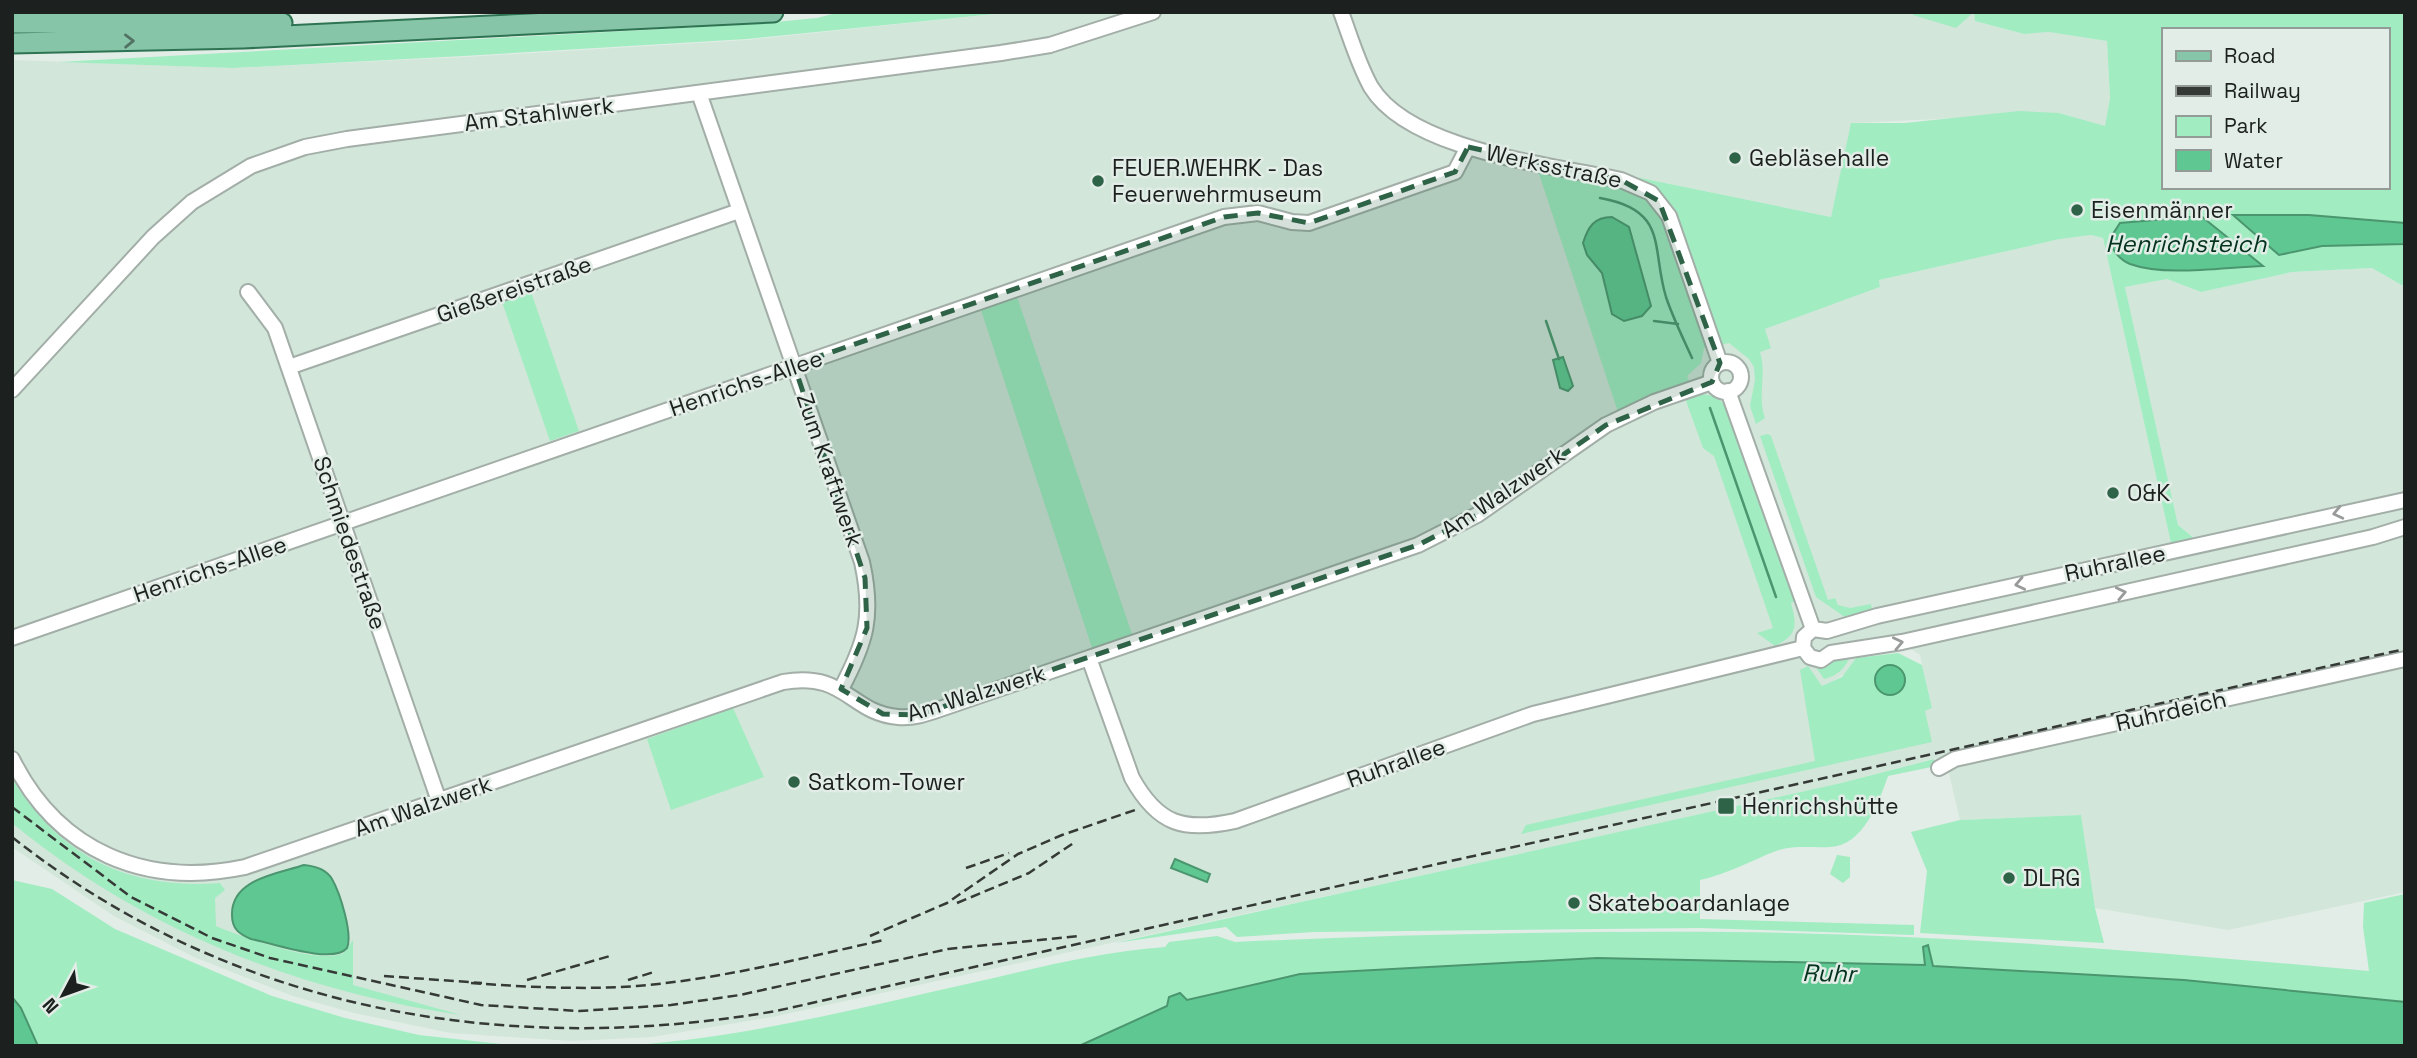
<svg xmlns="http://www.w3.org/2000/svg" width="2417" height="1058" viewBox="0 0 2417 1058" font-family="'Space Grotesk',sans-serif">
<rect width="100%" height="100%" fill="#e1ede6"/>
<!-- built -->
<path fill="#d2e6da" fill-rule="evenodd" d="M1014,12h960l1,9 49,13 25,-2 58,9 3,57 -5,29 -45,-14 -208,10 -21,94 -298,-61 33,95 134,97 29,-6 151,-55 -1,-7 181,-41 31,-4 12,3 68,305 23,-6 -16,-12 -53,-238 42,-8 34,13 91,-20 80,-4 33,19v605l-177,38 -133,-22 -14,-93 -121,5 -12,-51 -12,-11 -95,25 -217,48 -852,186 -120,20 -80,4 -121,-8 -97,-20 -61,-17 -99,-39 -80,-41 -102,-69v-787l221,8 233,-11 282,-17zM1908,647l12,8 12,53 -7,2 -97,-26 18,-11 10,-15z"/>
<!-- green -->
<path fill="#a2ecc2" fill-rule="evenodd" d="M840,12h174l-267,27 -283,17 -231,12 -174,-6 695,-38 63,-6z
M1913,12h492v275l-33,-19 -80,4 -91,20 -34,-13 -42,8 53,238 16,13 -23,5 -68,-305 -12,-3 -31,4 -181,41 1,7 -115,42 6,19 -11,4c7,23 -3,44 5,66l-9,6 -6,-18 5,-26 -1,-13 -5,-8 -20,-16 -25,5 -3,15 -14,13 8,17 19,3 13,10 70,194 -6,3c6,22 7,32 -16,43l-18,-13 16,-5 -59,-172 -11,-8 -22,-61 -63,25 -85,-256 298,61 20,-94h54l114,-12 40,2 46,13 5,-28 -3,-57 -58,-9 -25,2 -49,-13 -1,-9 -18,16 -43,-13zM2163,30h224v157h-224z
M530,289l49,142 -29,10 -49,-142z
M1016,294l117,343 -40,14 -113,-344z
M1768,434l3,2 57,164 7,-2 3,7 12,3 21,-4 1,7 -23,9 -33,-23 -56,-161z
M1898,653l24,12 10,43 -7,3 7,31 -411,92 5,-9 289,-64 -15,-91 8,-4 14,20 20,-9 14,-19z
M1851,655c-5,12 -13,21 -27,24l-9,-13z
M733,708l31,69 -93,33 -24,-71z
M1934,759l2,7 -48,10c-9,26 -25,70 -58,71 -19,1 -36,-2 -54,4 -26,10 -48,23 -76,29v39l214,6v10l-214,-7 -386,4 -77,5 -11,-10 -111,16 726,-160z
M12,779c49,78 116,111 208,104l5,7 -10,8 1,28c26,11 103,39 128,27l9,-13v45l108,30c-164,-24 -320,-86 -449,-192z
M2081,815l14,93 9,35 -184,-10 7,-62 -16,-39 49,-12z
M1837,855l13,2v20l-7,6 -13,-9z
M12,880l40,9 63,40 157,67 73,22 74,17 99,11h-480l-17,-38 -9,-11z
M2405,894v108l-221,-22 -251,-14 -5,-20 -2,19 -329,-7 -297,16 -133,32 -88,40h-463c118,-6 236,-36 351,-62 66,-15 130,-32 198,-37l4,-5 48,-6 18,6c166,-8 331,-11 496,-10 213,2 427,20 638,39l-6,-44 1,-24z"/>
<!-- water -->
<path fill="#5fc892" stroke="#4b966f" stroke-width="2" d="M2233,215h76l96,8v21l-83,2 -43,9z
M2201,216l62,50c-38,1 -97,11 -133,-2 -10,-4 -18,-14 -21,-24l11,-17z
M1612,217l17,10 22,79 -9,10 -18,5 -12,-7 -10,-41 -15,-18 -4,-12c5,-16 11,-26 29,-26z
M1563,357l10,29 -5,5 -8,-3 -7,-28z
M1875 680a15 15 0 1 1 30 0a15 15 0 1 1-30 0Z
M1175,859l35,15 -3,8 -36,-14z
M304,865c11,1 22,4 28,14 8,14 21,55 15,69 -14,17 -75,-5 -96,-9 -12,-5 -19,-10 -19,-24 -1,-36 45,-41 72,-50z
M1928,945l5,21 251,14 221,22v44h-1326l88,-40 2,-9 11,-4 7,7 113,-26 297,-16 328,7 -2,-18z
M12,997l9,11 17,38h-26z"/>
<g fill="none" stroke-linecap="round" stroke-linejoin="round">
<!-- stream -->
<path stroke="#4b966f" stroke-width="2.5" d="M1600,198c69,12 51,50 66,99 7,21 17,41 26,61
M1546,321l13,38
M1654,321l24,3
M1710,408l66,189"/>
<!-- minor casing -->
<g stroke="#a2aea7" stroke-width="18">
<path id="minor" d="M1341,12c9,24 17,52 30,75 39,64 181,78 250,93l30,13 18,23 51,147
M699,93l163,469c12,54 4,80 -21,127
M248,292l27,36 164,473
M1711 377a15 15 0 1 1 30 0a15 15 0 1 1-30 0Z
M289,367l450,-156
M12,390l141,-153 39,-35 59,-36 54,-19 42,-8 654,-86 49,-8 103,-33
M1728,391l85,238
M2405,500l-528,116 -50,15 -14,-2 -9,8 -1,11 7,9 11,3 10,-7 71,-11 471,-105 32,-10
M12,638l1212,-421 34,-4 34,9 17,1 146,-51 13,-25
M1089,658l43,120c26,47 52,54 103,43l298,-107 270,-66
M12,759c46,93 134,129 233,108l538,-185c63,-11 67,31 115,35 16,2 33,-5 48,-10l472,-162 59,-30 129,-90 48,-23 58,-20
M1939,768l16,-9 450,-100"/>
</g>
<!-- major casing -->
<g stroke="#2e7352" stroke-width="23">
<path id="major" d="M12,23h270
M12,43l231,-5 530,-26"/>
</g>
<!-- minor -->
<use href="#minor" stroke="#fff" stroke-width="14"/>
<!-- major -->
<use href="#major" stroke="#87c5a8" stroke-width="19"/>
<!-- rail -->
<path stroke="#353a37" stroke-width="2.5" stroke-dasharray="10 5" stroke-linecap="butt" d="M12,807l119,90 81,41 58,20 211,47 98,6 92,-6 69,-10 208,-46 131,-13
M12,837c220,174 492,221 764,174l1629,-362
M966,868l43,-15
M957,903l72,-30 46,-31
M870,936l77,-33 71,-49 44,-19 76,-26
M384,976l98,7
M527,980l83,-24
M628,980l26,-8
M471,983c56,4 111,7 166,3 84,-7 166,-28 247,-46"/>
</g>
<!-- one-way arrows -->
<defs><path id="oneway-chevron" d="M-2-3.5L2.5 0L-2 3.5" fill="none" stroke-width="1.6" stroke-linecap="round" stroke-linejoin="round" transform="scale(1.75)"/></defs>
<use stroke="#527263" href="#oneway-chevron" transform="translate(129 41) rotate(-1)"/>
<g stroke="#999b9a">
<use href="#oneway-chevron" transform="translate(2338 513) rotate(167)"/>
<use href="#oneway-chevron" transform="translate(2020 584) rotate(168)"/>
<use href="#oneway-chevron" transform="translate(2121 593) rotate(-12)"/>
<use href="#oneway-chevron" transform="translate(1898 643) rotate(-12)"/>
</g>
<!-- marked area -->
<path fill="#2f6348" fill-opacity="0.2" stroke="#2f6348" stroke-width="5" stroke-dasharray="14 9" stroke-linejoin="round" d="M1468,147l153,33 38,21 61,162 -8,19 -106,43 -129,90 -59,30 -499,170 -36,-1 -42,-25 26,-61 -2,-50 -71,-213 430,-148 34,-4 51,10 146,-51z"/>
<!-- markers -->
<g fill="#2f6348" stroke="#e1ede6" stroke-width="2.5">
<circle cx="1735" cy="158" r="7"/>
<circle cx="1098" cy="181" r="7"/>
<circle cx="2077" cy="210" r="7"/>
<circle cx="2113" cy="493" r="7"/>
<circle cx="794" cy="782" r="7"/>
<rect x="1717" y="797" width="18" height="18" rx="3.5"/>
<circle cx="2009" cy="878" r="7"/>
<circle cx="1574" cy="903" r="7"/>
</g>
<g text-anchor="middle" dominant-baseline="central" stroke-width="5" stroke-linejoin="round" paint-order="stroke">
<!-- street labels -->
<g font-size="23" fill="#1c201e" stroke="#e1ede6">
<text transform="translate(539 114) rotate(-7)">Am Stahlwerk</text>
<text transform="translate(1554 166) rotate(12)">Werksstraße</text>
<text transform="translate(514 289) rotate(-19)">Gießereistraße</text>
<text transform="translate(746 383) rotate(-19)">Henrichs-Allee</text>
<text transform="translate(830 470) rotate(71)">Zum Kraftwerk</text>
<text transform="translate(1503 492) rotate(-34)">Am Walzwerk</text>
<text transform="translate(350 543) rotate(71)">Schmiedestraße</text>
<text transform="translate(2115 563) rotate(-12)">Ruhrallee</text>
<text transform="translate(210 569) rotate(-19)">Henrichs-Allee</text>
<text transform="translate(976 693) rotate(-17)">Am Walzwerk</text>
<text transform="translate(2171 711) rotate(-13)">Ruhrdeich</text>
<text transform="translate(1396 763) rotate(-20)">Ruhrallee</text>
<text transform="translate(423 806) rotate(-19)">Am Walzwerk</text>
</g>
<!-- poi labels -->
<g font-size="23" fill="#1c201e" stroke="#e1ede6" text-anchor="start">
<text x="1749" y="158">Gebläsehalle</text>
<text x="1112" y="168">FEUER.WEHRK - Das<tspan x="1112" dy="26">Feuerwehrmuseum</tspan></text>
<text x="2091" y="210">Eisenmänner</text>
<text x="2127" y="493">O&amp;K</text>
<text x="808" y="782">Satkom-Tower</text>
<text x="1742" y="806">Henrichshütte</text>
<text x="2023" y="878">DLRG</text>
<text x="1588" y="903">Skateboardanlage</text>
</g>
<!-- water labels -->
<g font-size="24" font-style="italic" fill="#03331e" stroke="#e1ede6">
<text x="2186" y="243">Henrichsteich</text>
<text transform="translate(1829 973) rotate(1)">Ruhr</text>
</g>
</g>
<!-- border -->
<rect width="2417" height="1058" fill="none" stroke="#1c201e" stroke-width="28"/>
<!-- legend -->
<rect x="2162" y="28" width="228" height="161" fill="#e1ede6" stroke="#929b96" stroke-width="2"/>
<rect x="2176" y="51" width="35" height="10" fill="#87c5a8" stroke="#929b96" stroke-width="2"/>
<text x="2224" y="63" font-size="21" fill="#1c201e">Road</text>
<rect x="2176" y="86" width="35" height="10" fill="#353a37" stroke="#929b96" stroke-width="2"/>
<text x="2224" y="98" font-size="21" fill="#1c201e">Railway</text>
<rect x="2176" y="116" width="35" height="21" fill="#a2ecc2" stroke="#929b96" stroke-width="2"/>
<text x="2224" y="133" font-size="21" fill="#1c201e">Park</text>
<rect x="2176" y="150" width="35" height="21" fill="#5fc892" stroke="#929b96" stroke-width="2"/>
<text x="2224" y="168" font-size="21" fill="#1c201e">Water</text>
<!-- north arrow -->
<g transform="translate(63 995) rotate(229)" stroke="#e1ede6" stroke-width="5" paint-order="stroke">
<path d="M0-5L12 26L0 18L-12 26Z" fill="#1c201e"/>
<text y="-10" font-size="19" font-weight="bold" text-anchor="middle" fill="#1c201e">N</text>
</g>
</svg>
